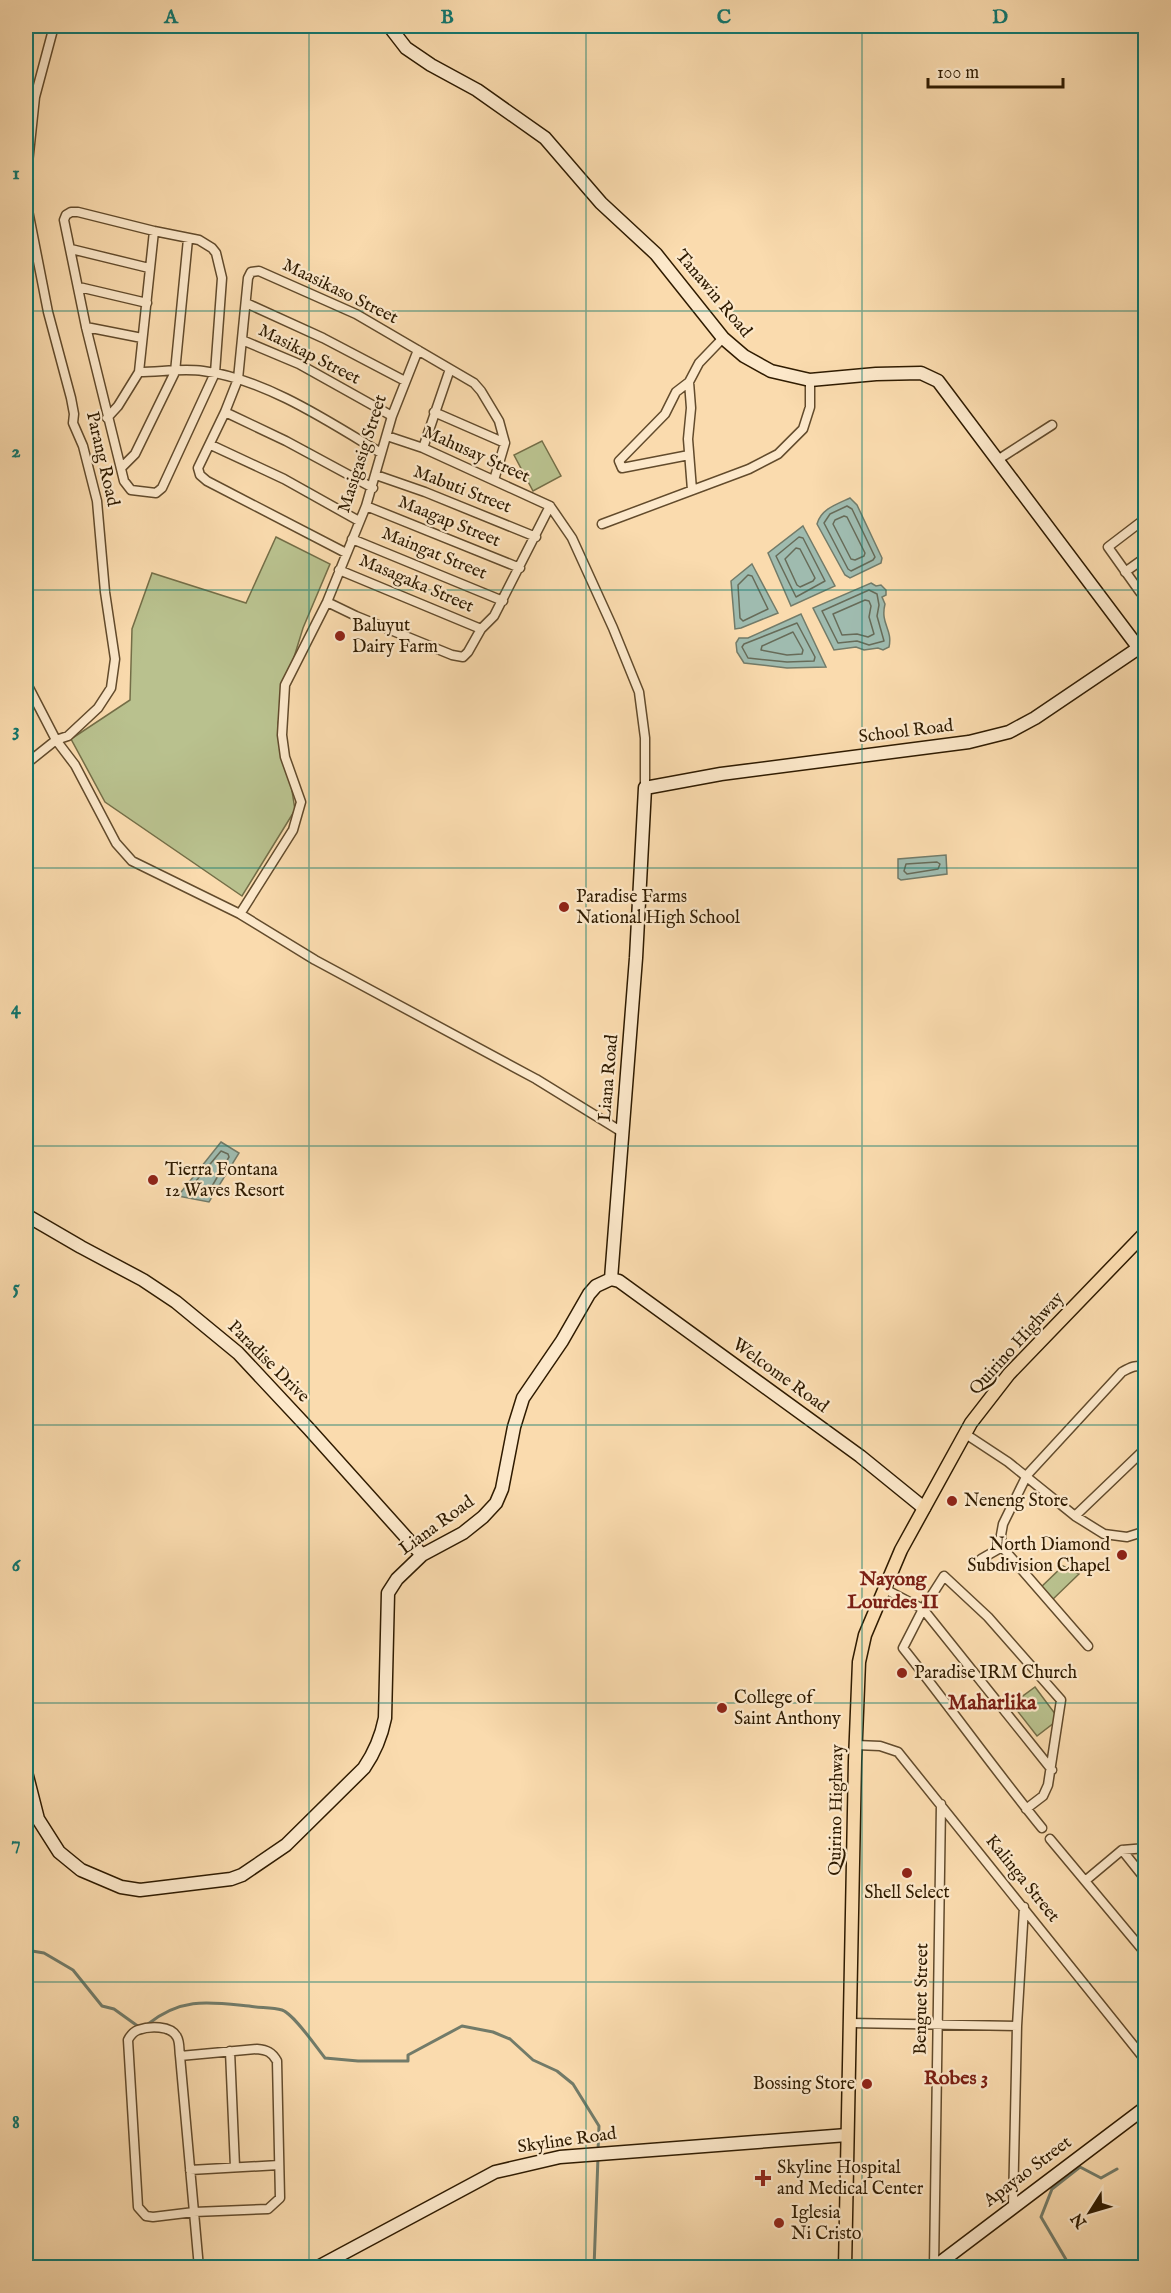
<svg xmlns="http://www.w3.org/2000/svg" width="1171" height="2293" viewBox="0 0 1171 2293" font-family="'IM FELL English',serif">
<rect width="100%" height="100%" fill="#fadbae"/>
<filter id="stains"><feTurbulence type="fractalNoise" baseFrequency=".00333" numOctaves="4"/><feColorMatrix values="0 0 0 0 .2 0 0 0 0 .09 0 0 0 0 .02 0 0 0 .5 -.17"/></filter>
<radialGradient id="worn" r=".72"><stop offset=".6" stop-color="#630" stop-opacity="0"/><stop offset="1" stop-color="#630" stop-opacity=".3"/></radialGradient>
<!-- green -->
<path fill="#b9c18e" stroke="#746e47" stroke-width="1.5" d="M542,441l19,35 -28,15 -19,-36z
M276,537l54,27 -27,64 -16,52 -9,43 3,25 9,30 5,32 -53,86 -137,-94 -34,-63 59,-39 2,-71 20,-56 94,30z
M1063,1566l16,8 -29,28 -11,-13z
M1035,1687l24,32 -22,17 -25,-32z"/>
<!-- water -->
<path fill="#9fbbaf" stroke="#727b69" stroke-width="1.5" d="M850,498l7,7 25,53 -1,5 -31,15 -5,-3 -28,-51c4,-15 20,-20 33,-26z
M803,526l32,60 -44,20 -23,-53z
M752,564l26,49 -37,15 -6,1 -4,-48z
M871,583l5,3 5,-1 5,5v5l-4,2 3,7c-5,20 8,25 4,43l-6,3 -5,-2 -14,2 -8,-3 -22,3 -21,-42z
M801,614l25,53 -39,1 -43,-5 -7,-11 -1,-9 3,-5h9z
M946,855l1,19 -46,6 -3,-2v-19z
M221,1142l18,11 -30,49 -31,-6z"/>
<g fill="none" stroke-linecap="round" stroke-linejoin="round">
<!-- shore -->
<path stroke="#676b58" stroke-width="1.5" d="M847,506l5,3 23,48 -2,3 -22,11 -3,-2 -24,-46 6,-9z
M844,516l3,1 18,36 -1,3 -9,4 -4,-1 -18,-35 2,-4z
M799,537l4,1 22,43 -29,16 -20,-41z
M796,548l4,1 15,29 -2,3 -13,6 -3,-2 -12,-26z
M748,575l4,1 16,33 -25,12 -3,-3 -2,-33z
M869,590l8,4 2,11 -2,11 7,25 -15,4 -12,-4 -19,2 -16,-32z
M865,600l4,1 2,5 -2,11 5,17 -6,3 -11,-3 -15,1 -9,-21z
M797,623l18,34 -1,4 -27,1 -39,-4 -6,-11 2,-3z
M793,632l10,18 -1,4 -15,1 -26,-5 1,-4z
M937,862l3,2 -2,5 -31,5 -3,-3 2,-7z
M221,1151l7,3 1,3 -21,36 -16,-2 -1,-4z"/>
<!-- stream -->
<path stroke="#727b69" stroke-width="3" d="M26,1950l18,3 29,17 29,36 12,3 25,18
M148,2024c34,-27 61,-22 101,-18 10,2 23,1 33,4 12,4 34,37 43,48l33,3h50v-6l54,-29 31,6 17,7 23,21 24,11 16,13 26,42 -1,25
M594,2268l4,-111
M1071,2268l-30,-51 11,-28 28,-22 21,11 16,-9"/>
<!-- street casing -->
<g stroke="#624b2c" stroke-width="11">
<path id="street" d="M26,182l9,-85 19,-71
M26,200l22,112 23,86 3,16 -1,9 10,23 14,55 8,91 10,67 -4,29 -13,20 -30,28 -12,4 -30,24
M71,212h7l76,19 45,9 13,8 4,5 6,25 -7,95 -47,102 -6,13 -6,5 -25,-3 -7,-9 -38,-154 -22,-107 2,-5z
M71,249l78,19
M79,287l68,16
M246,303l77,35 82,43
M86,327l56,11
M242,340l57,24 93,52
M139,372c21,0 44,-4 64,-1 62,8 125,50 178,82
M689,382l2,26 -3,31 4,51
M225,412l61,29 87,47
M434,412l71,31
M107,418l11,-12 21,-34 15,-141
M387,436l36,12 127,58
M211,445l73,34 75,42
M423,448l27,-79
M689,455l-67,13 -3,-7 46,-47 11,-22 13,-10 10,-19 24,-25
M999,459l53,-34
M121,468l14,-14 40,-82 13,-133
M376,475l49,17 111,45
M366,506l154,62
M550,506l22,32 41,90 26,64 6,46v50
M1146,518l-38,29 32,45 6,2
M602,524l147,-55 29,-15 25,-25 7,-22v-27
M352,539l151,62
M346,553l-139,-72 -7,-6 -2,-7 27,-56 13,-33 10,-101 3,-6 8,-1 97,43 118,69 7,8 18,30 6,22 -11,37
M339,570l142,59
M1125,572l21,-15
M327,602l29,14 96,39 11,2 5,-5 13,-23 13,-13 56,-110
M26,682l30,58 19,25 41,78 16,18 108,53 75,46 221,119 86,53
M240,914l53,-84 8,-28 -16,-45 -3,-22 3,-50 42,-83 39,-96 26,-90 26,-66
M964,1433l44,29 67,54 29,18 23,3 19,-6
M1075,1516l71,-68
M981,1559l21,-12
M883,1588l40,21 129,161
M1088,1646l-86,-99 -1,-12 2,-11 24,-49 95,-103c7,-4 16,-9 24,-4
M856,1745l24,1 18,6 248,309
M1026,1809l17,-13 5,-11 13,-85 -73,-83 -44,-41 -21,33 -20,39c47,59 91,121 139,180
M1050,1839l96,115
M1122,1850l24,30
M1085,1881l37,-31 24,-2
M850,2023l167,3
M230,2051l5,116
M180,2056l77,-7c10,1 15,3 20,12l3,137 -12,11 -74,3 -41,5 -7,-1 -8,-9 -10,-167c2,-4 5,-8 10,-10 11,-4 33,-5 39,7 3,5 2,13 3,19l19,212
M190,2170l89,-5
M1013,2206l4,-180 7,-119
M934,2266l7,-462"/>
</g>
<!-- secondary casing -->
<g stroke="#2f1b00" stroke-width="15">
<path id="secondary" d="M389,26l17,22 25,17 46,25 68,48 56,65 55,51 67,84 21,18 27,15 39,9 66,-6 45,-1 17,8 200,266
M26,1215l55,32 62,33 33,22 62,51 71,76 113,126
M611,1279l25,-321 9,-170 76,-14 248,-32 40,-10 26,-14 111,-75
M611,1279l8,2 241,175 64,52
M26,1772l12,47 21,33 22,18 40,17 19,3 91,-11 11,-4 44,-30 78,-77c11,-16 17,-30 21,-50l3,-125 9,-14 25,-24 41,-22 20,-16 13,-14 6,-14 12,-62 9,-29 39,-57 27,-47 7,-8 15,-7
M316,2268l179,-96 65,-15 287,-22
M933,2268l213,-161"/>
</g>
<!-- primary casing -->
<g stroke="#2f1b00" stroke-width="15">
<path id="primary" d="M845,2268l10,-507 4,-99 6,-27 36,-85 70,-127 38,-49 137,-142"/>
</g>
<!-- street -->
<use href="#street" stroke="#fce8ca" stroke-width="8"/>
<!-- secondary -->
<use href="#secondary" stroke="#fce8ca" stroke-width="12"/>
<!-- primary -->
<use href="#primary" stroke="#fadbae" stroke-width="12"/>
</g>
<!-- grid -->
<path fill="none" stroke="#0f766e" stroke-width="1.5" stroke-opacity="0.55" d="M309,26v2242M586,26v2242M862,26v2242M26,311h1120M26,590h1120M26,868h1120M26,1146h1120M26,1425h1120M26,1703h1120M26,1982h1120"/>
<!-- markers -->
<g fill="#8f2418" stroke="#fce8ca" stroke-width="2">
<circle cx="340" cy="636" r="6"/>
<circle cx="564" cy="907" r="6"/>
<circle cx="153" cy="1180" r="6"/>
<circle cx="952" cy="1501" r="6"/>
<circle cx="1122" cy="1555" r="6"/>
<circle cx="902" cy="1673" r="6"/>
<circle cx="722" cy="1708" r="6"/>
<circle cx="907" cy="1873" r="6"/>
<circle cx="867" cy="2084" r="6"/>
<path d="M760 2169h6v6h6v6h-6v6h-6v-6h-6v-6h6z"/>
<circle cx="779" cy="2223" r="6"/>
</g>
<g text-anchor="middle" dominant-baseline="central" stroke-width="4.5" stroke-linejoin="round" paint-order="stroke">
<!-- street labels -->
<g font-size="18" fill="#2f1b00" stroke="#fce8ca">
<text transform="translate(340 292) rotate(26)">Maasikaso Street</text>
<text transform="translate(713 294) rotate(50)">Tanawin Road</text>
<text transform="translate(309 355) rotate(27)">Masikap Street</text>
<text transform="translate(363 454) rotate(-72)">Masigasig Street</text>
<text transform="translate(476 455) rotate(24)">Mahusay Street</text>
<text transform="translate(102 459) rotate(77)">Parang Road</text>
<text transform="translate(462 490) rotate(21)">Mabuti Street</text>
<text transform="translate(449 522) rotate(22)">Maagap Street</text>
<text transform="translate(434 554) rotate(22)">Maingat Street</text>
<text transform="translate(416 584) rotate(23)">Masagaka Street</text>
<text transform="translate(906 732) rotate(-7)">School Road</text>
<text transform="translate(609 1078) rotate(-85)">Liana Road</text>
<text transform="translate(1017 1344) rotate(-48)">Quirino Highway</text>
<text transform="translate(268 1362) rotate(45)">Paradise Drive</text>
<text transform="translate(780 1376) rotate(36)">Welcome Road</text>
<text transform="translate(437 1526) rotate(-36)">Liana Road</text>
<text transform="translate(837 1810) rotate(-89)">Quirino Highway</text>
<text transform="translate(1022 1879) rotate(51)">Kalinga Street</text>
<text transform="translate(922 1999) rotate(-89)">Benguet Street</text>
<text transform="translate(567 2141) rotate(-8)">Skyline Road</text>
<text transform="translate(1028 2172) rotate(-37)">Apayao Street</text>
</g>
<!-- poi labels -->
<g font-size="18" fill="#2f1b00" stroke="#fce8ca" text-anchor="start">
<text x="352" y="626">Baluyut<tspan x="352" dy="21">Dairy Farm</tspan></text>
<text x="576" y="897">Paradise Farms<tspan x="576" dy="21">National High School</tspan></text>
<text x="165" y="1170">Tierra Fontana<tspan x="165" dy="21">12 Waves Resort</tspan></text>
<text x="964" y="1501">Neneng Store</text>
<text x="1110" y="1545" text-anchor="end">North Diamond<tspan x="1110" dy="21">Subdivision Chapel</tspan></text>
<text x="914" y="1673">Paradise IRM Church</text>
<text x="734" y="1698">College of<tspan x="734" dy="21">Saint Anthony</tspan></text>
<text x="907" y="1893" text-anchor="middle">Shell Select</text>
<text x="855" y="2084" text-anchor="end">Bossing Store</text>
<text x="777" y="2168">Skyline Hospital<tspan x="777" dy="21">and Medical Center</tspan></text>
<text x="791" y="2213">Iglesia<tspan x="791" dy="21">Ni Cristo</tspan></text>
</g>
<!-- neighbourhood labels -->
<g font-size="20" font-weight="bold" fill="#7a1f14" stroke="#fce8ca">
<text x="893" y="1579">Nayong<tspan x="893" dy="23">Lourdes II</tspan></text>
<text x="956" y="2078">Robes 3</text>
</g>
<!-- quarter labels -->
<g font-size="21" font-weight="bold" fill="#7a1f14" stroke="#fce8ca">
<text x="992" y="1703">Maharlika</text>
</g>
</g>
<!-- margin -->
<rect width="1171" height="2293" fill="none" stroke="#fadbae" stroke-width="66"/>
<!-- north arrow -->
<g transform="translate(1090 2212) rotate(233)" stroke="#fce8ca" stroke-width="4.5" paint-order="stroke">
<path d="M0-4.5L10 22L0 15L-10 22Z" fill="#2f1b00"/>
<text y="-9" font-size="16" font-weight="bold" text-anchor="middle" fill="#2f1b00">N</text>
</g>
<!-- scale -->
<path d="M928 78v9h135v-9" fill="none" stroke="#2f1b00" stroke-width="3"/>
<text x="937" y="78" font-size="18" fill="#2f1b00" stroke="#fce8ca" stroke-width="4.5" paint-order="stroke">100 m</text>
<rect x="33" y="33" width="1105" height="2227" fill="none" stroke="#0f766e" stroke-width="2"/>
<g font-size="20" text-anchor="middle" font-weight="bold" fill="#0f766e">
<text x="171" y="23">A</text>
<text x="447" y="23">B</text>
<text x="724" y="23">C</text>
<text x="1000" y="23">D</text>
<text x="16" y="179">1</text>
<text x="16" y="457">2</text>
<text x="16" y="736">3</text>
<text x="16" y="1014">4</text>
<text x="16" y="1293">5</text>
<text x="16" y="1571">6</text>
<text x="16" y="1849">7</text>
<text x="16" y="2128">8</text>
</g>
<rect width="100%" height="100%" filter="url(#stains)"/>
<rect width="100%" height="100%" fill="url(#worn)"/>
</svg>
